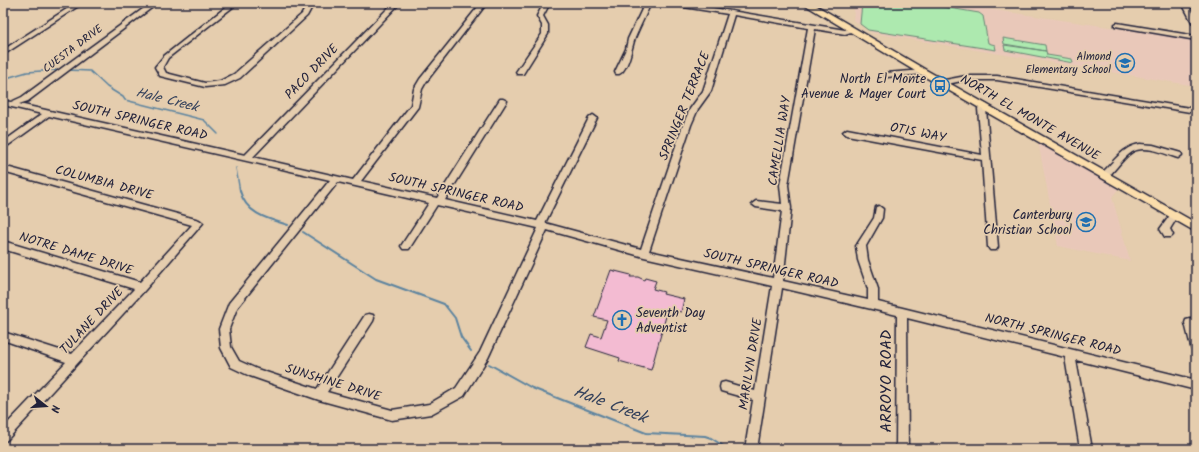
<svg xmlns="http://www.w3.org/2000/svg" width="1199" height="452" viewBox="0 0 1199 452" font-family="Kalam,sans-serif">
<rect width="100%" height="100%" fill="#e5cdae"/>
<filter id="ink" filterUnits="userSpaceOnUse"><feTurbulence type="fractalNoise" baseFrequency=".025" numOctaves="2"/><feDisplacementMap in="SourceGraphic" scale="8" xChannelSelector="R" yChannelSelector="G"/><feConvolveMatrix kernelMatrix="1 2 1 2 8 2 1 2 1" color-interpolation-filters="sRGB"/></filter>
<g filter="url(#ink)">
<!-- built -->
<path fill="#e9c8b9" d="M855,3h92l249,37v46l-324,-53 -19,-13z
M1038,141l82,46 -8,10 18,64 -72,-15z"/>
<!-- green -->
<path fill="#ade9af" stroke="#688675" d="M862,3h58l59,10 4,3 5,27 7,2 1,5 -128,-20 -8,-6z
M1003,38l42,7 1,6 -42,-7z
M1004,45l42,6 1,4 25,4 1,4 -68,-13z"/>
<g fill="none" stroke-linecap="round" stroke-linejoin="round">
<!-- stream-far1 -->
<path stroke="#5b839f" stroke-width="1.5" d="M67,70l23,1 17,16 16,10 2,3 79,20 14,14
M3,79l24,-7 29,-2
M236,168l4,24"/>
<!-- stream -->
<path stroke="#5b839f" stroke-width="2" d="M240,191c6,23 28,28 48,34
M303,232l73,47 68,25 11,14 6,19 10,14
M489,364l43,24 114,45 59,3 6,2 17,11"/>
</g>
<!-- building -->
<path fill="#f3bbd2" stroke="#22223b" d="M611,270l20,5 -1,2h8l6,3 1,-2 11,3 -3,8 11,3 -1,2 21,5 -3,13 -13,-3 -17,61 -32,-9 1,-3 -34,-11 5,-13 10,3 6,-17 -13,-3z"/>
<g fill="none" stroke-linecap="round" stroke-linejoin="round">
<!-- minor casing -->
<g stroke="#22223b" stroke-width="3">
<path id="minor" d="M76,3h7l-80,52v-5z
M151,3h7l-130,98 -9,3 226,51 148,-152h7l-147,154 100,23 58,-75 3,-16 6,-10 61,-76h6l-61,79 -4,7 -4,18 -57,74 76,17 63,-99h3l4,2 -62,99 92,21 52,-103 4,-3 4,3 -52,105 96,26 42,-124 7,-16 13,-18 25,-77 -57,-9 -3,-2h15l162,27 9,-1v2l-9,3 -30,-5 -27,156 3,23 -8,73 85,19v-11l-10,-29 -2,-14 18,-28 2,-11 3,-1 4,3 -1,9 -16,28 2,14 10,29v13l318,78v10l-120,-30 16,89h-12l-15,-92 -158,-39 1,131h-12l1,-134 -115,-27 -25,161h-12l8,-49 -32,-9 -1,-4 1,-4 4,-1 30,9 17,-105 -128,-29 -97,-27 -59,128 -24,38 -33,18 -39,6 -73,-20 -69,-24 -19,-9 -10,-19 -2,-19 10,-26 101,-123 -281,-64 -46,33v-7l39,-28 -39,-9v-4l8,1 11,-5zM734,15l74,13 -28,157 2,19 -26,-3 -4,3 4,3 26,4 -9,67 -124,-27 42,-126 7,-16 13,-18zM338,182l91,21 -28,43 2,3h6l28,-44 101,23 -58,124 -24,36 -27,16 -37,6 -65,-18 46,-71 1,-3 -1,-3 -4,-1 -4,1 -48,74 -60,-20 -18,-8 -8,-14 -2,-18 8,-21z
M231,3h7l-70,55 -5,9 3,6 39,10 15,-2 14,-7 68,-60 6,-11h6l-7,13 -67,62 -15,7 -20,2 -45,-11 -5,-9 9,-11z
M544,3h6l-7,13 5,9v9l-25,40h-6l-1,-2 26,-38v-9l-5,-9z
M645,3h6c-5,11 -11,23 -16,35 -3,8 -7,33 -16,36h-3l-1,-2 11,-23 2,-10z
M1182,3h6l8,15v8l-3,-2z
M1117,23l79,13v4l-81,-14v-2z
M923,70l4,2 -1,2 -40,3 -4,-2 4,-2z
M966,76h31l199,33v4l-199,-33h-31l-23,5 -4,-2 1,-2z
M980,103h3l4,2 -1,4 12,138 -2,3h-6l-2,-3 -6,-87 -135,-25 -4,-3 4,-3 135,26 -4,-46z
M1140,144l13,1 28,8 1,2 -4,3c-13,-4 -33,-14 -46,-6 -9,6 -16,17 -24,25h-6l-1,-2 1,-2c13,-12 20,-26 38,-29z
M3,166l196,54 4,3 -58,67 -138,150 -4,2v-14l63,-66 -63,-22v-8l69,22 62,-65 -131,-40v-8l137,41 52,-57 -189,-53z
M1174,213l4,3 -8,13 3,6 -2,2h-6l-5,-8 11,-15z
M1190,319l4,1 2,7v25l-4,-2 -1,-3 -6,-24 1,-3z"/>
</g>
<!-- major casing -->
<g stroke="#22223b" stroke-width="3">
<path id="major" d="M802,3h10l114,67 270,153v9l-276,-158z"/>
</g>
<!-- minor -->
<use href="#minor" fill="#e5cdae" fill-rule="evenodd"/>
<!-- major -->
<use href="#major" fill="#fbddab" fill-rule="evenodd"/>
</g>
</g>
<!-- icons -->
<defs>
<g id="school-ring" transform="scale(1)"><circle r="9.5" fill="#e5cdae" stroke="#1f6fb2" stroke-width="1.5"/><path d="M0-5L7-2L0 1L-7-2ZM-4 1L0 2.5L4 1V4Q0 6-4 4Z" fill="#1f6fb2"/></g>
<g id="bus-ring" transform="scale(1)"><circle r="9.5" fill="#e5cdae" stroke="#1f6fb2" stroke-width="1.5"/><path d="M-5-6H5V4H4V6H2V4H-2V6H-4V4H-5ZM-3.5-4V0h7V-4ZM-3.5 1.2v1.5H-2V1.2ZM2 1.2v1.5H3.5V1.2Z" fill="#1f6fb2"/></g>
<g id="church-ring" transform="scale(1)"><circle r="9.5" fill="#e5cdae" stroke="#1f6fb2" stroke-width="1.5"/><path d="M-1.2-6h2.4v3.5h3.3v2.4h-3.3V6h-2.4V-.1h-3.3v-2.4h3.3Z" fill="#1f6fb2"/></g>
</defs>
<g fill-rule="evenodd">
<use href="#school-ring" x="1125" y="63"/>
<use href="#bus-ring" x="940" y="86"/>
<use href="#school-ring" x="1086" y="222"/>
<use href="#church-ring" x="622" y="320"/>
</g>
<g text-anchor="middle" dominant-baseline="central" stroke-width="3.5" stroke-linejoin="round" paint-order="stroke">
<!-- far-street labels -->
<g font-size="11" fill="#22223b" stroke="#e5cdae">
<text transform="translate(73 49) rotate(-37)">CUESTA DRIVE</text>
</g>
<!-- far-poi labels -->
<g font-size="11" fill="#22223b" stroke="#e5cdae" text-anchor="end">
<text x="1111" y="57">Almond<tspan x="1111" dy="13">Elementary School</tspan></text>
</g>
<!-- street labels -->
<g font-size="13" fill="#22223b" stroke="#e5cdae">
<text transform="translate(312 72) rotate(-46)">PACO DRIVE</text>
<text transform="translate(685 106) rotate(-68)">SPRINGER TERRACE</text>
<text transform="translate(1030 118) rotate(30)">NORTH EL MONTE AVENUE</text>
<text transform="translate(140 121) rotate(13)">SOUTH SPRINGER ROAD</text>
<text transform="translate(918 133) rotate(11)">OTIS WAY</text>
<text transform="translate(780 141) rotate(-81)">CAMELLIA WAY</text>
<text transform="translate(104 183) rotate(15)">COLUMBIA DRIVE</text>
<text transform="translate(456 193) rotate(13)">SOUTH SPRINGER ROAD</text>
<text transform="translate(76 254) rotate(17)">NOTRE DAME DRIVE</text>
<text transform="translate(771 269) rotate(13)">SOUTH SPRINGER ROAD</text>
<text transform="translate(92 321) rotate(-47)">TULANE DRIVE</text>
<text transform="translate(1053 335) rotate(14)">NORTH SPRINGER ROAD</text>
<text transform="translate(751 364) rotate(-81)">MARILYN DRIVE</text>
<text transform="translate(333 383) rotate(17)">SUNSHINE DRIVE</text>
</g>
<!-- poi labels -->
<g font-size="13" fill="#22223b" stroke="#e5cdae" text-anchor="end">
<text x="926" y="79">North El Monte<tspan x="926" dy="15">Avenue &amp; Mayer Court</tspan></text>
<text x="1072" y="215">Canterbury<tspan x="1072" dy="15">Christian School</tspan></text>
<text x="636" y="313" text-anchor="start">Seventh Day<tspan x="636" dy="15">Adventist</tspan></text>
</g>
<!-- water labels -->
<g font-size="14" font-style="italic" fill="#35425c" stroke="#e5cdae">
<text transform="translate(167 100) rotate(14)">Hale Creek</text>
</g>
<!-- near-street labels -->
<g font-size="16" fill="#22223b" stroke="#e5cdae">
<text transform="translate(886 381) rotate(-90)">ARROYO ROAD</text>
</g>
<!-- near-water labels -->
<g font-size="17" font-style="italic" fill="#35425c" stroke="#e5cdae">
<text transform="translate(610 405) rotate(21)">Hale Creek</text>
</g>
</g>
<!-- margin -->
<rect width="1199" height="452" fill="none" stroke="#e5cdae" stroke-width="16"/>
<rect x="8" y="8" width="1183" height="436" fill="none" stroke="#22223b" stroke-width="1.5" filter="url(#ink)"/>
<!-- north arrow -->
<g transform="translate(46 406) rotate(107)" stroke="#e5cdae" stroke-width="3" paint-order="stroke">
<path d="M0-3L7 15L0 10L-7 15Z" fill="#22223b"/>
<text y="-6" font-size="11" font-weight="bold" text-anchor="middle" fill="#22223b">N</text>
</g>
</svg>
